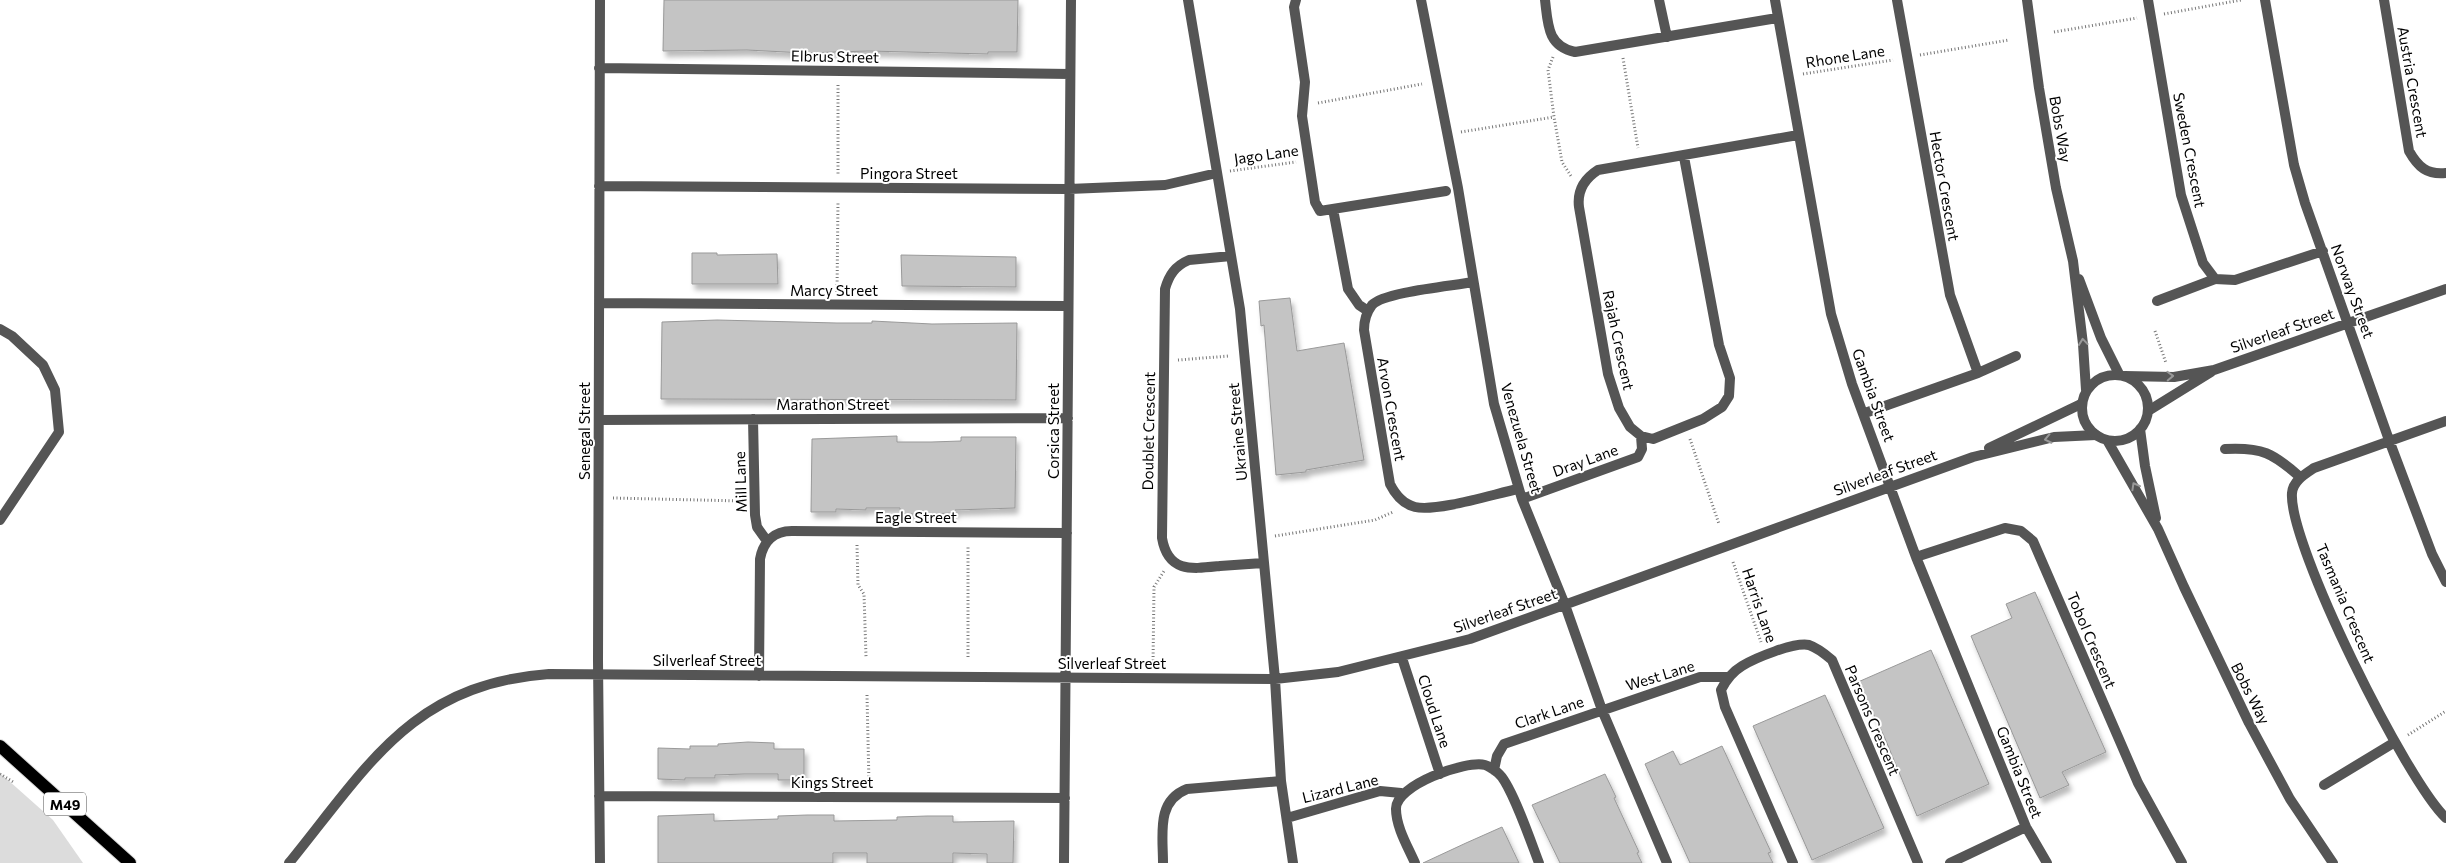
<svg xmlns="http://www.w3.org/2000/svg" width="2446" height="863" viewBox="0 0 2446 863" font-family="Commissioner,sans-serif">
<defs>
<filter id="shadow"><feDropShadow dx="3" dy="5.5" stdDeviation="2.5" flood-color="#0004"/></filter>
</defs>
<rect width="100%" height="100%" fill="#fff"/>
<!-- green -->
<path fill="#dcdcdc" d="M0,773l53,47 30,43h-83z"/>
<!-- building -->
<path fill="#c4c4c4" stroke="#999" filter="url(#shadow)" d="M664,0h354l-1,52h-29v2l-120,-3 -63,2 -58,-3 -84,1z
M692,253h25v2l60,-1 1,30h-86z
M901,255l115,2v30l-114,-1z
M1290,298l7,53 47,-8 20,117 -58,10v2l-30,3 -12,-150 -3,1 -2,-25z
M717,320l120,3h35v-2l60,3 85,-1 -1,77 -355,-1 1,-77z
M897,436v6h34l30,-1v-4h55l-1,71 -60,2v3l-30,1h-25v-6h-34v2l-30,-1v3h-25l1,-73z
M2035,592l71,160 -44,20 7,13 -29,13 -69,-162 41,-18 -6,-14z
M1931,650l58,134 -72,32 -33,-80 -26,-54z
M1825,695l59,133 -72,32 -59,-134z
M748,742l26,1v6h30v31h-26v-6h-34l-29,1v3h-30v2l-27,-1v-31l32,1v-3h28v-2z
M1722,746l49,106 -3,1 5,10h-83l-45,-99 28,-13 7,14z
M1605,774l11,23 -2,1 25,54 -2,1 5,10h-82l-28,-58z
M714,814v7l64,-2v-3l29,-1h27v6l63,-1v-3l30,-1h26v6l61,-1 -1,42h-26v-9l-34,-1v10h-86v-10h-34v10h-175v-47z
M1502,827l17,36h-96l43,-20z"/>
<g fill="none" stroke-linecap="round" stroke-linejoin="round">
<!-- primary casing -->
<g stroke="#dbdbdb" stroke-width="14">
<path id="primary" d="M0,746l130,117"/>
</g>
<!-- path -->
<path stroke="#777" stroke-width="3" stroke-dasharray="1 2.5" stroke-linecap="butt" d="M2164,14l77,-14
M2054,32l83,-14
M1920,55l89,-15
M1553,57l-5,13 6,47 8,45 9,14
M1623,58l15,90
M1803,74l90,-14
M838,85v89
M1318,103l104,-19
M1461,132l93,-15
M1230,171l66,-9
M837,292l1,-91
M2155,331l11,32
M1178,360l51,-4
M1690,439l29,85
M613,498l129,3
M1275,536l100,-16 18,-8
M857,545l1,40 6,9 2,63
M1733,562l28,80
M968,657v-110
M1153,664l1,-77 10,-16
M867,695l2,89
M2408,735l38,-24
M0,774l15,9"/>
<!-- service -->
<path stroke="#555" stroke-width="10" d="M2157,301l58,-22
M0,329l12,7 31,29 12,25 4,42 -59,88"/>
<!-- minor -->
<path stroke="#555" stroke-width="10" d="M600,0l-2,661 2,202
M1188,0l52,309 35,370 6,102 12,82
M1296,0l-2,7 11,75 -3,34 13,86 5,9 126,-20
M1421,0l37,188 36,216 28,95 43,106 37,105 65,153
M1545,0c3,24 2,46 30,52l202,-34
M1659,0l8,37
M1775,0l56,314 21,70 64,173 110,270 21,36
M1897,0l53,295 28,78
M2148,0l33,195 22,68 12,16 20,1 88,-29
M2265,0l29,165 11,38 84,237 43,114 14,28
M2384,0l25,151c9,16 18,24 37,22
M599,68l471,6
M1684,157l35,188 11,33 -1,18 -7,11 -19,12 -50,20 -12,-3 -11,-9 -11,-19 -11,-34 -29,-167c-2,-16 5,-28 19,-37l200,-35
M599,186l470,3 96,-4 52,-12
M1333,209l15,80 11,16 9,6
M1231,256l-42,4c-14,6 -20,15 -24,29l-3,249c6,35 30,31 58,28 14,-1 28,-2 43,-3
M1473,282c-21,4 -89,10 -101,23 -6,8 -8,16 -8,25l26,154c5,10 13,20 25,23 22,5 79,-13 103,-18
M599,303l469,3
M2125,376l49,1 40,-7 232,-81
M2148,411l63,-39
M1865,413l113,-40 38,-17
M753,419l2,96 2,12 10,14
M599,420l469,-2
M2446,421l-132,47c-9,6 -21,13 -22,25 -4,51 115,289 154,325
M1989,448l92,-44
M2225,449c37,-2 48,4 75,28
M1522,499l116,-42 4,-8 -1,-13
M1916,557l89,-29 16,3 12,10 105,242 44,80
M1402,658l38,116
M759,676l1,-117c3,-17 14,-28 32,-28l275,2
M1494,770l3,-14 7,-12 196,-67h28
M2324,785l71,-43
M599,796l466,2
M1287,818l93,-27 21,2
M289,863c79,-97 123,-179 260,-189l726,5 63,-7 132,-33 503,-182 81,-20 42,-2
M1064,863l7,-863
M1163,863c0,-29 -7,-62 24,-74l94,-8
M1415,863c-7,-16 -19,-36 -19,-54 -1,-24 70,-49 89,-44 4,1 9,5 13,8 13,10 34,72 41,90
M1793,863l-68,-156 -4,-17c5,-10 11,-18 21,-24 13,-8 52,-24 67,-21 9,3 16,9 23,15l86,203
M1950,863l76,-36"/>
<!-- tertiary -->
<path stroke="#555" stroke-width="10" d="M2027,0l12,88 17,100 17,73 10,83 3,46
M2079,279l22,59 18,36
M2082 408a33 33 0 1 1 66 0a33 33 0 1 1-66 0Z
M2140,429l5,37 11,52
M2107,440l51,89 26,58 65,136 41,76 43,64"/>
<!-- primary -->
<use href="#primary" stroke="#000" stroke-width="12"/>
</g>
<!-- one-way arrows -->
<defs><path id="oneway-chevron" d="M-2-3.5L2.5 0L-2 3.5" fill="none" stroke-width="1.6" stroke-linecap="round" stroke-linejoin="round" transform="scale(1.25)"/></defs>
<g stroke="#999">
<use href="#oneway-chevron" transform="translate(2083 342) rotate(-96)"/>
<use href="#oneway-chevron" transform="translate(2170 376) rotate(-2)"/>
<use href="#oneway-chevron" transform="translate(2048 439) rotate(168)"/>
<use href="#oneway-chevron" transform="translate(2135 486) rotate(-119)"/>
</g>
<g text-anchor="middle" dominant-baseline="central" stroke-width="4" stroke-linejoin="round" paint-order="stroke">
<!-- shield labels -->
<rect fill="#fff" stroke="#4c4c4c" stroke-width="1" x="44" y="792.5" width="42" height="23" rx="4"/>
<g font-size="14" font-weight="bold" fill="#000">
<text x="65" y="804">M49</text>
</g>
<!-- street labels -->
<g font-size="15" fill="#000" stroke="#fff">
<text transform="translate(835 56) rotate(1)">Elbrus Street</text>
<text transform="translate(1845 56) rotate(-9)">Rhone Lane</text>
<text transform="translate(2413 82) rotate(80)">Austria Crescent</text>
<text transform="translate(2061 129) rotate(80)">Bobs Way</text>
<text transform="translate(2190 150) rotate(79)">Sweden Crescent</text>
<text transform="translate(1266 154) rotate(-8)">Jago Lane</text>
<text x="909" y="173">Pingora Street</text>
<text transform="translate(1945 186) rotate(80)">Hector Crescent</text>
<text x="834" y="290">Marcy Street</text>
<text transform="translate(2353 291) rotate(70)">Norway Street</text>
<text transform="translate(2282 330) rotate(-19)">Silverleaf Street</text>
<text transform="translate(1619 340) rotate(78)">Rajah Crescent</text>
<text transform="translate(1874 395) rotate(70)">Gambia Street</text>
<text x="833" y="404">Marathon Street</text>
<text transform="translate(1392 409) rotate(80)">Arvon Crescent</text>
<text transform="translate(584 431) rotate(-90)">Senegal Street</text>
<text transform="translate(1053 431) rotate(-90)">Corsica Street</text>
<text transform="translate(1148 431) rotate(-89)">Doublet Crescent</text>
<text transform="translate(1237 432) rotate(-95)">Ukraine Street</text>
<text transform="translate(1522 438) rotate(74)">Venezuela Street</text>
<text transform="translate(1585 460) rotate(-20)">Dray Lane</text>
<text transform="translate(1885 472) rotate(-20)">Silverleaf Street</text>
<text transform="translate(740 482) rotate(-92)">Mill Lane</text>
<text x="916" y="517">Eagle Street</text>
<text transform="translate(2346 603) rotate(67)">Tasmania Crescent</text>
<text transform="translate(1760 605) rotate(71)">Harris Lane</text>
<text transform="translate(1505 610) rotate(-19)">Silverleaf Street</text>
<text transform="translate(2092 640) rotate(67)">Tobol Crescent</text>
<text x="707" y="660">Silverleaf Street</text>
<text x="1112" y="663">Silverleaf Street</text>
<text transform="translate(1660 675) rotate(-17)">West Lane</text>
<text transform="translate(2251 693) rotate(63)">Bobs Way</text>
<text transform="translate(1435 711) rotate(72)">Cloud Lane</text>
<text transform="translate(1549 712) rotate(-19)">Clark Lane</text>
<text transform="translate(1873 720) rotate(67)">Parsons Crescent</text>
<text transform="translate(2020 772) rotate(68)">Gambia Street</text>
<text x="832" y="782">Kings Street</text>
<text transform="translate(1340 788) rotate(-14)">Lizard Lane</text>
</g>
</g>
</svg>
